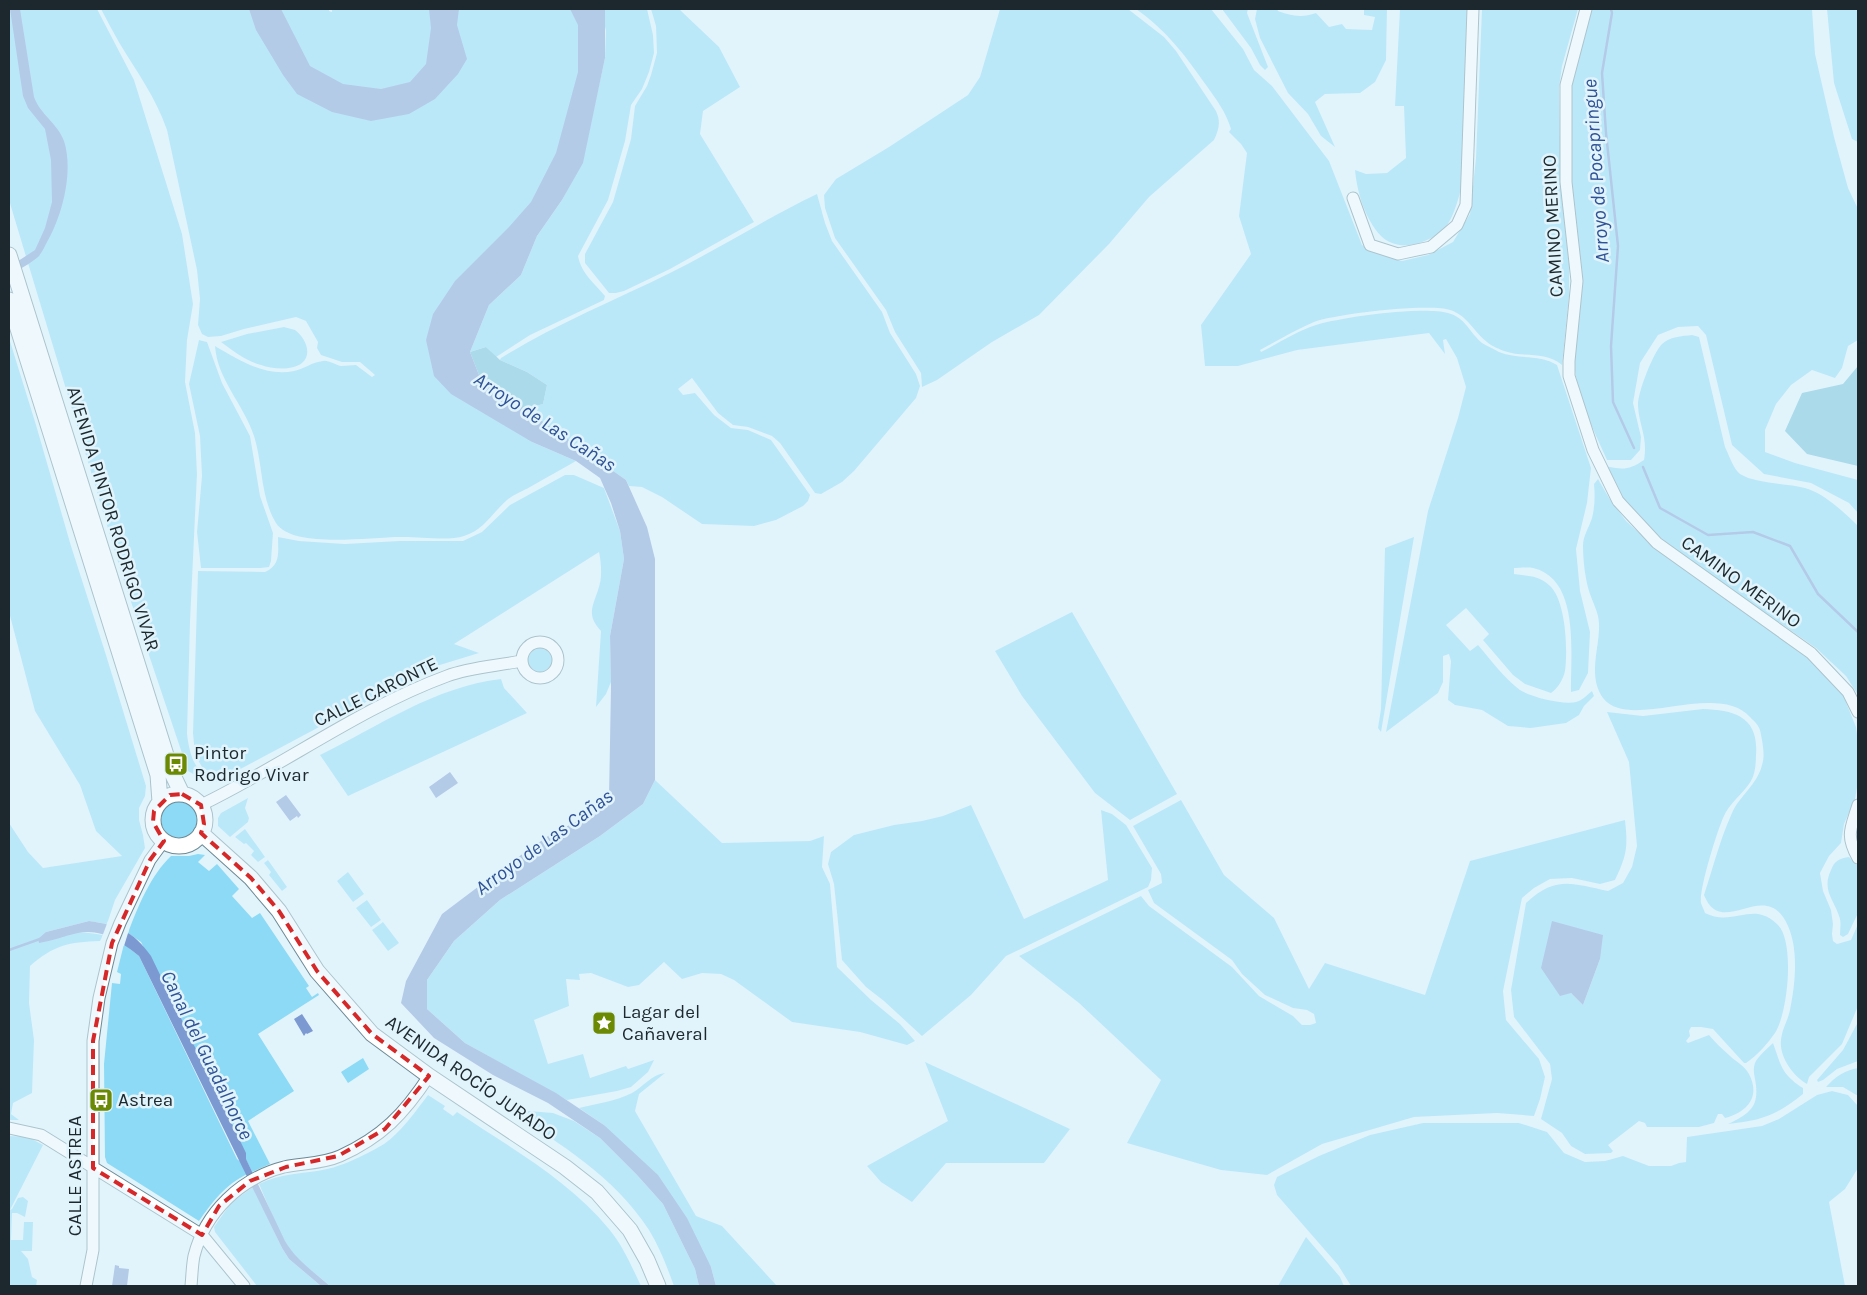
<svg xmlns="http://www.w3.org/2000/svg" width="1867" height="1295" viewBox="0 0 1867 1295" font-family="Karla,sans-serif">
<rect width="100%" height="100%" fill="#e1f4fc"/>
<!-- green -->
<path fill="#8cdaf6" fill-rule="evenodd" d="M9,9h88l37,71 48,154 11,70 -6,36 -2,42 10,51 2,41 -7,148 -3,112c3,22 6,32 23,47l-3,1 -19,-11 -66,-196 -113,-375z
M101,9h228v2l3,1v-3h315l6,26 1,18 -5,19 -7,17 -11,16 -6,36 -17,59 -30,56c3,17 17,28 27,40l-1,4 -74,35 -34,22 -10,-10 -16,5 19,-47 32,-30 16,-39 25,-36 20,-37 23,-105 1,-31 -39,145 -141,168 106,102 44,19c-15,9 -31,17 -46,26 -7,4 -17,8 -23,13 -15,13 -23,30 -43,36 -14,5 -44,1 -60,1 -29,-1 -111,13 -128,-14 -16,-26 -13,-59 -22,-87 -10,-31 -37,-57 -39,-90 24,14 50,31 79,25 10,-2 18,-9 29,-10 6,-1 12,4 18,5 5,0 10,-1 15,-1l16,12 3,-2 -15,-13h-18l-21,-7 -4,-7 1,-6 -12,-21 -10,-4 -52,12 -23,7 -13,1 -6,-3 -4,-9 2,-26 -3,-29 -30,-140c-11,-32 -30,-58 -47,-86 -7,-12 -13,-24 -19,-35z
M651,9h28l40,38 21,40 -37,24 -3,23 54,88 -84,47 -46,22 -8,2h-7l-24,-30v-9l28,-52 18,-63 4,-33 12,-20 4,-11 6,-22 -1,-27z
M1000,9h128l36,28 12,14 40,60c5,11 3,18 -2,29l-65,57 -40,47 -70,71 -47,27 -55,38 -15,7 -1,-14 -26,-41 -9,-22 -51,-72 -10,-30 -1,-13 12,-16 53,-32 79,-52 12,-18z
M1136,9h75l32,40 11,21 18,16 57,75 33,84 14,8 26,8 26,-6 25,-13 17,-28 6,-56 6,-149h96l-16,57 -3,22 2,104 8,72v32l-7,69c-17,-14 -38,-7 -58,-14 -5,-2 -13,-5 -17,-9 -13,-10 -20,-27 -37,-32 -21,-7 -115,4 -136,12 -19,8 -37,19 -54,28l1,2c18,-9 36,-21 55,-27 25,-8 108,-19 132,-12 17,4 22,20 34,30 5,3 12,6 17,9 20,8 42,2 58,13l34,103 -4,35 -11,46 4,42 10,41 -2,41 -9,17 -8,2c-1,-36 10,-113 -38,-124 -5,-1 -13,0 -19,0v6c13,2 24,1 35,11 17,14 19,65 16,86 -2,9 -7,17 -14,22l-26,-9 -12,-9 -30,-35 6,-6 -23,-26 -20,17 24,26 8,-6c13,15 26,33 42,45 11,7 43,15 56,12 6,-1 12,-8 16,-11l2,5 -10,10 -5,9 -13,8 -35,5 -23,-2 -26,-16 -27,-5 -7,-5 3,-39 -2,-7 -6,2v26l-5,11 -52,39 42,-221 30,-93 8,-31 -9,-29 -11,-19 -3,1 2,14 -16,-21 -132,17 -59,16h-33l-4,-41 50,-71 -12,-38 8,-63 -6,-9 -12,-12 2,-3c-5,-17 -15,-30 -25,-44 -21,-30 -40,-55 -70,-76z
M1222,9h26l-1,4 21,54 -3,3 -5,-5 -9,-17z
M1257,9h20l1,2c13,5 24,7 38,2l13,14 13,-3 4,5 26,1 3,-13 -11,-2v-6h23l-1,51 -11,22 -15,11 -35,1 -10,8 20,45 -14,-11 -13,-22 -20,-21 -28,-55 -5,-19z
M1400,9h67c-1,40 -2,81 -3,122 -1,23 1,50 -7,72 -3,9 -7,20 -14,27 -16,14 -45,23 -62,6 -16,-17 -24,-44 -26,-66l11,4 21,-1 19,-15 -2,-52h-9z
M1590,9h222l3,45 19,83 14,51 10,21v131l-10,6 -6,22 -7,10 -23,-8 -21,15 -15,19 -11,26v22l30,11 63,17v33l-9,-10 -38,-20 -47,-9 -32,-29 -26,-110 -8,-9 -20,1 -20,8 -18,28 -7,40 8,34 -1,13 -9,10h-24c-14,-31 -29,-62 -33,-96l1,-141 -5,-54v-65l4,-34 11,-34 5,-23z
M1827,9h31v133l-6,-3 -18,-56z
M817,194l8,29 7,18 50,71 8,21 26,41 4,12 -4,12 -62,73 -12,11 -21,12 -6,-1 -35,-50 -8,-7 -24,-9 -15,-2 -15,-12 -26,-35 -14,11 5,6 12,-2 19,22 17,13 17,2 23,10 39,55 -2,6 -5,5 -27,14 -22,6 -52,-2 -40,-27 -20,-10 -13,-1 -3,-6 -102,-71 19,-5 4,-19 -20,-13 -27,-12 1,-2c53,-33 112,-57 169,-85 50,-25 97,-55 147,-79z
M284,327c3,1 8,2 11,3 10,7 18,24 7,33 -10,8 -30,6 -41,2 -15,-4 -28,-14 -40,-23l26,-8z
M1692,335l7,2 26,110c4,8 8,21 15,27 16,10 47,9 65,14 19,5 40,25 53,38v169l-12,-19 -30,-28 -144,-100 -36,-33 -18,-22 -13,-27c18,4 24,4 39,-6 4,-23 -5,-34 -6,-54 -1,-12 15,-53 24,-62 7,-7 20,-8 30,-9z
M9,338l27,87 35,121 35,109 40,131 -1,10 -6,12v12l4,15 2,13 -30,52 -8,24 -18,-3 -43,11c19,1 38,-1 57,3l-3,6c-31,1 -46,4 -70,25l-1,37 5,37 -2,53 -19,10 -2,11 8,6h-10v-297l19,29 15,16 79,-12 -26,-25 -16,-46 -45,-74 -26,-99z
M199,340l8,2 15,41 28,53 10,60 13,37 -2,28 -2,6 -8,1h-60l-4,-36 5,-56 -2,-40 -11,-52z
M565,475h9l30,13 16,43 4,28 -14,77 1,46 -5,12 -10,13 5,-76c-17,-18 -6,-27 -1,-48 2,-9 1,-22 -1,-31l-145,92 25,9 -49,15 -214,114 1,-5 -15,-10 -7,-12 -2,-22 5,-162 67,1c16,-7 13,-20 13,-35l21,4 46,3 54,-3h64l19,-9 28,-27z
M1598,479l11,19 17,23 23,21 148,106 27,23 19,24 13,32 2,14v41l-3,17 -11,25 -3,19 -12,13 -9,17 3,18 8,19 2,14 -1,10 1,7 4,3 14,-4 7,-16v82l-16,38 -33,33 -2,7c-14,-8 -28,-27 -26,-44 1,-11 7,-20 9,-30 5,-25 9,-59 -2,-84 -22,-51 -66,15 -84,-31 9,-27 16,-56 28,-82 8,-18 25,-28 30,-48 3,-9 1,-20 -1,-30 -1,-9 -5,-12 -11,-18 -34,-37 -121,15 -147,-19 -16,-22 -3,-51 -4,-74 0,-11 -7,-23 -10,-33 -4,-13 -6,-31 -6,-45 0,-11 6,-18 9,-28 3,-12 3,-23 2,-34z
M1414,537l-33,195 -3,-4 3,-19 4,-161z
M1072,612l105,182 -47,26 -35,-27 -73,-97 -27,-45z
M527 661a13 13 0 1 1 26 0a13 13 0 1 1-26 0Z
M501,679l3,9 23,25 -179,83 -28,-41c59,-29 114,-68 181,-76z
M1703,709c32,1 56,8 53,46 0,9 -1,19 -5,26 -8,13 -22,22 -28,37 -6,14 -24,71 -22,85 1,3 3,7 4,10 23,12 42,-5 60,3 4,1 10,6 13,9 17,17 10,88 -3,108 -7,10 -18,23 -29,30h-2l-31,-34 -12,-2h-10l-2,4 1,5 -4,5 2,2 21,-8c6,7 13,14 20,20 6,6 16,11 20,19 12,23 -2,38 -24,44l-3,-4h-4l-4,9 -15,4h-52l-2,-4 -6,-2 -31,24 5,6 -2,2 -26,1 -14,-8 -9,-13 -21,-14 11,-40 -2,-15 -36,-47 -3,-27 15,-87c30,-28 47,-19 82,-12l15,-8 9,-16 5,-21 -8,-84 -22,-50 36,4zM1600,959l-17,46 -12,-12z
M655,780l67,63 88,-2 14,-5 -2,31 8,17 7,83 34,33 29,24 15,17 -8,4 -47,-13 -68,-10 -58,-42 -13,-6 -19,-1 -20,6 -18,-17 -25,23 -11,2 -37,-14 -12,1 1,6 -14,-1 3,27 -35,14 14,44 35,-10 7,24 36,-12 2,3 26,-9 -6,12 -17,15 -14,4 -50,9 -102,-57 -38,-34v-29l27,-39 46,-41 100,-64 43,-32z
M248,798l-3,10 4,10 -1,4 -18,15 -12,-11v-8l3,-5z
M161 819a19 19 0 1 1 38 0a19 19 0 1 1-38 0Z
M1181,800l43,75 50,43 35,71 16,-26 100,32 45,-134 155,-41c3,27 2,35 -10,60l-15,4 -28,-6 -22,1 -16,9 -12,10 -19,93 3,29 33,39 6,18 -5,22 -6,17 -37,-3 -83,4 -92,27 -55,31 -46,-5 -94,-27 34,-63 -82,-77 -60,-47 122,-60 8,10 83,61 27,29 34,20 9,9h8l6,-2 -2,-9 -7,-4 -14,-2 -28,-13 -23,-21 -10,-14 -78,-57 -6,-13 14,-7 -1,-9 -28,-48z
M971,805l53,114 84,-39 -7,-70 11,4 14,11 26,43 -1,12 -3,7 -142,69 -35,39 -49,41 -38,-35 -18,-14 -24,-27 -8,-76 -6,-20 3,-12 23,-17 40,-10 28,-4 21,-5z
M245,829l20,28 -7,5 -7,-7 3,-4 -8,-8 -2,1 -9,-7z
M198,854l7,1 -7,7 11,9 8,-7 22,25 -7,7 20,22 8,-5 49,73 -3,2 6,9 6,-4 1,2 -61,39 36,57 -46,30 22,43 -18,8 -111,-230 -13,-9c10,-27 23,-58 43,-77h18z
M1849,857l9,9v47l-10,21 -5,3 -3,-2c0,-5 1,-11 0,-16 -5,-19 -19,-28 -9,-49 3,-9 9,-12 18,-13z
M268,860l19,27 -5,4 -13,-16 2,-3 -7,-9z
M348,872l16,22 -11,8 -16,-21z
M367,900l14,20 -10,7 -15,-19z
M383,922l16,21 -11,8 -16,-21z
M124,944l15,12 98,203 5,4 5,11c-22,11 -35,28 -48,47l-92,-58 -2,-6 -1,-93 8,-81 8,1 1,-10 -4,-2z
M1858,1022v39l-21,8 -14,11 -5,2 -1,-2 26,-30z
M1773,1043c8,22 8,31 30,45v6c-26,21 -42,27 -75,30 23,-11 32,-18 27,-45 -1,-4 -2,-11 0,-16 3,-7 13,-15 18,-20z
M363,1058l6,11 -21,14 -7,-11z
M925,1062l145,67 -26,34h-98l-34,39 -31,-20 -14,-16 81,-45z
M1858,1068v28l-15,-9h-17c9,-10 19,-17 32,-19z
M665,1073l-26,21 -4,17 61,105 26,10 55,60h-61l-5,-19 -107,-142 -25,-17c17,-4 37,-7 53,-15 11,-6 20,-19 33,-20z
M1832,1091l16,4 10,11v62l-13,21 -16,13 16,84h-494l-13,-21 -61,-70 -3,-10 3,-8 42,-21 51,-21 53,-12h96l28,9 17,21 21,9 20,-1 18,-5 26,10h22l8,-3 7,-1 1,-25 75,-11 17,-7 38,-24z
M428,1095l17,11 -2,3 10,7 4,-4c52,35 112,68 152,117 14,17 23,38 32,57h-311c-12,-11 -28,-21 -38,-34 -13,-17 -24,-48 -33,-68 21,-11 45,-10 68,-15 16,-3 42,-16 57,-25 16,-11 32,-33 44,-49z
M506,1109l47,4 21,8 26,17 37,37 26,29 32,65 4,17h-25c-7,-19 -14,-38 -25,-56 -35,-54 -90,-87 -143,-121z
M9,1136l19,1 15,8 -33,65 2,-1 6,-11 5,-1 5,4 -3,16 -8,-4h-5l-1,27h12l1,-18h9l-1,29h-11l7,8 4,18 5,3 -1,6h-27z
M253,1187l29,61 7,11 32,27h-64l-42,-54 -1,-5 17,-24z
M1306,1237l34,40 4,9h-66z"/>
<!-- forest -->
<path fill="#69bad7" d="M486,347l14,13 27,12 20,13 -4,19 -19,5 -43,-29 -11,-28z
M1858,366v100l-51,-12 -22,-23 17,-38 41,-9z"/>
<!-- water -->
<path fill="#7c99d1" d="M10,9h10l14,88c6,17 24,27 30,44 10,31 -2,76 -18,103 -2,4 -5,10 -8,13 -8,7 -20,13 -29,18v-8l26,-17 10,-22 7,-26 -1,-42 -6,-31 -17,-21 -5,-12z
M249,9h32l29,57 33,18 38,5 29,-7 16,-18 5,-36 -2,-19h30l-2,16 10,34 -9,15 -23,25 -26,15 -38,7 -39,-9 -35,-18 -14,-19 -27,-45z
M570,9h35v49l-22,105 -21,37 -25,36 -16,39 -32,30 -19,47 11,28 18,11 127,89 21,47 8,32v221l-12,24 -43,32 -100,64 -46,41 -27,39v29l38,34 91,50 48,32 54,50 29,43 24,49 5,19h-17l-4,-17 -32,-65 -26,-29 -37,-37 -52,-35 -55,-28 -59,-37 -33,-35 5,-22 36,-67 69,-52 40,-28 39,-19 19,-17 2,-111 -1,-51 14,-77 -4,-28 -9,-28 -11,-25 -24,-17 -44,-19 -81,-48 -17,-18 -8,-36 7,-26 22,-33 54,-54 22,-25 25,-49 22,-81v-47z
M450,772l8,11 -22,15 -7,-11z
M286,795l15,20 -3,3 -1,-2 -7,5 -14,-19z
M89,921c29,4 44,10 62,35l95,197v6l39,82c11,19 29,31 45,45h-9l-32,-27 -7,-11 -143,-292c-17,-14 -38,-28 -61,-23 -14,3 -26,8 -39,10l-1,-4 8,-7z
M1552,921l51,14 -3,24 -17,46 -12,-12 -11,3 -19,-28z
M302,1014l11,17 -6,3 -1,-1 -2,3 -10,-17z
M115,1265l4,1v2l10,1 -2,17h-15z"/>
<!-- pier -->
<path fill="#e1f4fc" d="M108,921l13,5 8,4 -5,16 -22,-9z"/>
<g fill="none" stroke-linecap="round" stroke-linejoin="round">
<!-- stream -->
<path stroke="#7c99d1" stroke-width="2.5" d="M1611,9l1,4 -10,60 4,60 12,113 -7,100 2,56 21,46
M1643,467l17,41 48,27 45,-3 37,14 28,48 40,38
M9,950l31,-11"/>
<!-- minor casing -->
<g stroke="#6c8a96" stroke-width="13">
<path id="minor" d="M1586,9l-20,76v97l11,99 -8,80v15l24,74 25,51 39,42 154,110 37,39 10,20
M1353,198l17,47 28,9 33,-7 26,-22 9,-20 7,-196
M522 660a18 18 0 1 1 36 0a18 18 0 1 1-36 0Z
M201,805c83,-40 159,-97 246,-129 23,-9 50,-10 74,-15
M1858,805c-7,23 -13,30 0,53
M9,1128l32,7 161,100 42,51
M86,1286l7,-36v-209l6,-43 13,-55 8,-20 30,-63 14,-19
M191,1286c1,-10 1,-20 3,-30 11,-44 47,-78 90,-89 19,-4 38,-3 56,-11 42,-19 64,-42 89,-80"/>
</g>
<!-- major casing -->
<g stroke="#6c8a96" stroke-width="17">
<path id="major" d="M9,255l162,516 11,23
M9,300l149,475 2,27
M153 820a26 26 0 1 1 52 0a26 26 0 1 1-52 0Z
M201,833l50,45 28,33 38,60 55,63 57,42 136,91 32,25 33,38 17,30 11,26"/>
</g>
<!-- minor -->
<use href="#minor" stroke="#fff" stroke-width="11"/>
<!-- major -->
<use href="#major" stroke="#fff" stroke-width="15"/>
</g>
<!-- marked area -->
<path d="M0 0H1867V1295H0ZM182,794l19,11 3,19 -3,9 50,45 28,33 38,60 55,63 57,42 -44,53 -47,27 -52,11 -36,14 -31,25 -17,29 -109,-67v-127l19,-98 38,-83 14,-19 -11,-19 1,-11 16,-16z" fill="#e1f4fc" fill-opacity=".55" fill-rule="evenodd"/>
<path fill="none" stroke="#d62828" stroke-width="4" stroke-dasharray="10 6" stroke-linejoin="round" d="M182,794l19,11 3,19 -3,9 50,45 28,33 38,60 55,63 57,42 -44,53 -47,27 -52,11 -36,14 -31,25 -17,29 -109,-67v-127l19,-98 38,-83 14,-19 -11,-19 1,-11 16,-16z"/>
<!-- icons -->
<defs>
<g id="bus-square" transform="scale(1.25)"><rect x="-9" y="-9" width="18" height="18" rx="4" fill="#6b8902" stroke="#e1f4fc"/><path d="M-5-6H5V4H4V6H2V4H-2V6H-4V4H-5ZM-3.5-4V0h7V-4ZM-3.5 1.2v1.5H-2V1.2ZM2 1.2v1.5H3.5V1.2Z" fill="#fff"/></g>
<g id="sight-square" transform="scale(1.25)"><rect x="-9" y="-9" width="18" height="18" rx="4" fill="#6b8902" stroke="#e1f4fc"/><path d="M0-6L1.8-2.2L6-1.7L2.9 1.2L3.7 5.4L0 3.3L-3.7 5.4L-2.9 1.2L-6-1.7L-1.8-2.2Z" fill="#fff"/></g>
</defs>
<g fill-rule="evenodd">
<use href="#bus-square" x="176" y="764"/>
<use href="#sight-square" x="604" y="1023"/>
<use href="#bus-square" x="101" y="1100"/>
</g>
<g text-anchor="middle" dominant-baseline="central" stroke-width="5" stroke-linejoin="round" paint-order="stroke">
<!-- street labels -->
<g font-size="19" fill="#1c282d" stroke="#e1f4fc">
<text transform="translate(1553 226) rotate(-93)">CAMINO MERINO</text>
<text transform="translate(113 519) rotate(73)">AVENIDA PINTOR RODRIGO VIVAR</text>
<text transform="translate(1741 582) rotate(36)">CAMINO MERINO</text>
<text transform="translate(376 692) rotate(-26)">CALLE CARONTE</text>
<text transform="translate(471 1078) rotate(35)">AVENIDA ROCÍO JURADO</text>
<text transform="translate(75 1176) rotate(-90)">CALLE ASTREA</text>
</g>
<!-- poi labels -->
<g font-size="19" fill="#1c282d" stroke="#e1f4fc" text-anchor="start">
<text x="194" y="753">Pintor<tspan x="194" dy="22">Rodrigo Vivar</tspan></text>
<text x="622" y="1012">Lagar del<tspan x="622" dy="22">Cañaveral</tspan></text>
<text x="118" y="1100">Astrea</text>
</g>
<!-- water labels -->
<g font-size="20" font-style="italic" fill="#305297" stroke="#e1f4fc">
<text transform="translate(1596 171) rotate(-94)">Arroyo de Pocapringue</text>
<text transform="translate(545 422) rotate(33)">Arroyo de Las Cañas</text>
<text transform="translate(544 842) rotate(-36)">Arroyo de Las Cañas</text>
<text transform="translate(207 1055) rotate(64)">Canal del Guadalhorce</text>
</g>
</g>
<!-- border -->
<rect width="1867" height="1295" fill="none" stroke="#1c282d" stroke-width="20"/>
</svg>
